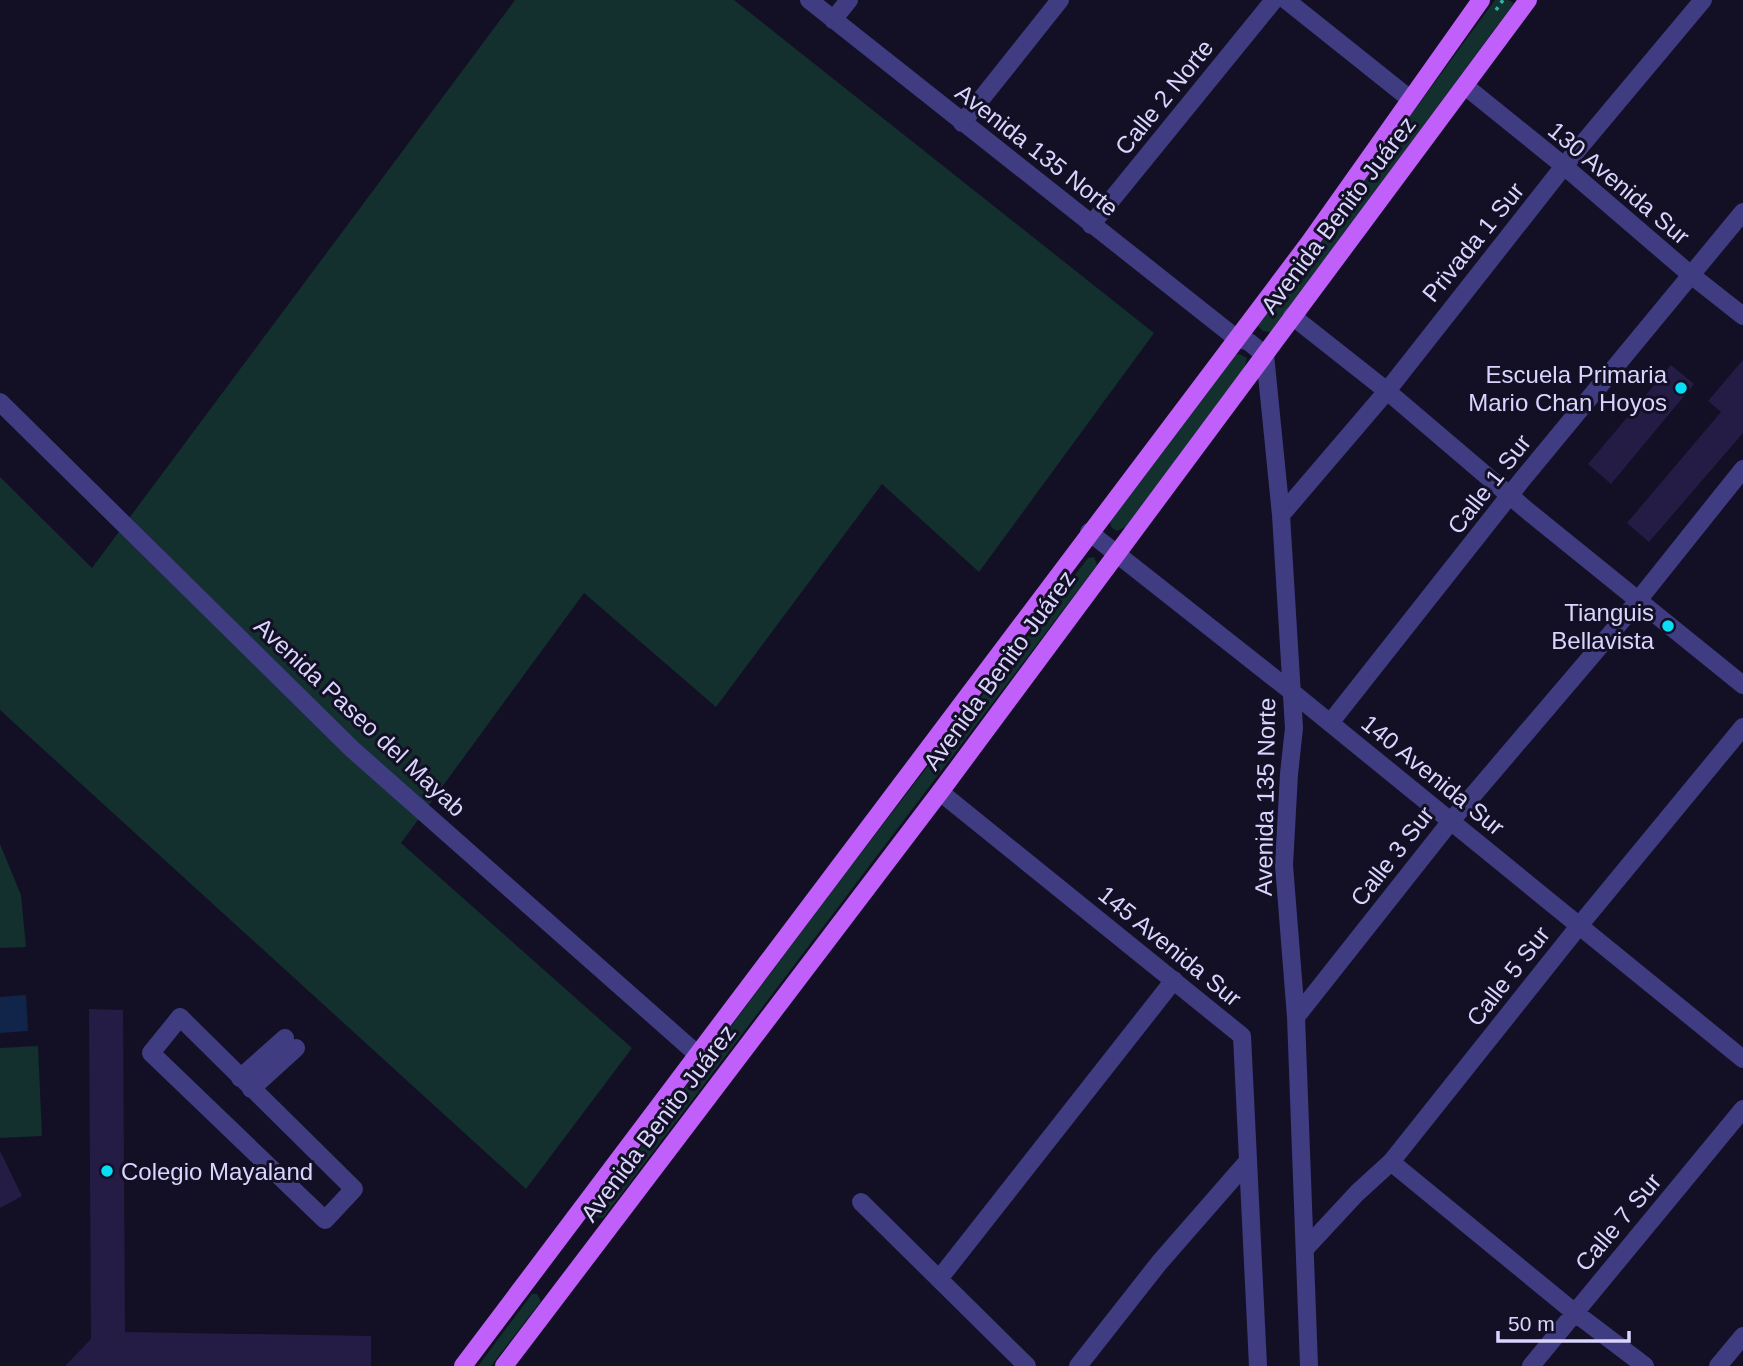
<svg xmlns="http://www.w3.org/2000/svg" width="1743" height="1366" viewBox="0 0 1743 1366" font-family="Helvetica,sans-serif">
<rect width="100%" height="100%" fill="#131025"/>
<!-- green -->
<path fill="#132f2e" d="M515,0h219l420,333 -175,239 -97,-88 -166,223 -132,-114 -183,250 231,205 -106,141 -526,-479v-233l92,91z
M1495,0h13l6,3 -243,329 -8,-1 -6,-6z
M1239,354l8,4 -4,15 -117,154 -9,4 -5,-3 -3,-7 124,-166z
M1094,557l3,8 -494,653 -10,-1 1,-7 247,-331 247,-321z
M0,844l21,51 5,52 -26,1z
M38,1046l4,90 -42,2v-90z
M532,1294h5l4,7 -50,65h-13z"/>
<!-- water -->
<path fill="#102549" d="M26,995l2,36 -28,2v-36z"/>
<!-- building -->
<path fill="#241c45" d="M1743,360v73l-94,109 -22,-19 94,-111 -13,-11z
M1671,365l23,19 -83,100 -23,-20z
M89,1009l34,1 2,322 246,4v30h-306l26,-27z
M0,1151l22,45 -22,12z"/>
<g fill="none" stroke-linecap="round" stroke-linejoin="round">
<!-- path -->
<path stroke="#33b3ac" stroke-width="3.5" stroke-dasharray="3.5 5" stroke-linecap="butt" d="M1496,10l7,-10"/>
<!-- minor -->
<path stroke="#3f3c82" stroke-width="18" d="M809,0l427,338 13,4 16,13 16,160 13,213 -5,46 -5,91 12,152 13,349
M1286,0l124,99
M833,20l16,-20
M1465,86l99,80 127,109 52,41
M962,123l98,-123
M1091,225l183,-225
M1292,316l95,75 142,121 214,173
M0,402l352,347 345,305
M1281,515l106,-124 177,-225 139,-166
M1089,532l203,160 451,367
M1330,723l191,-242 222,-269
M940,792l302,244 16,330
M180,1017l174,172 -29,31 -174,-167z
M1296,1017l155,-196 173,-203 119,-149
M240,1078l45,-40
M251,1089l45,-41
M1391,1162l183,150 71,54
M861,1202l166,164
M1305,1249l52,-56 34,-31 188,-236 164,-199
M939,1279l235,-299
M1078,1366l81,-103 89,-102
M1531,1366l212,-257
M1718,1366l25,-30"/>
<!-- major -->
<path stroke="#c05ffa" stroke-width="18" d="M463,1366l846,-1123 172,-243
M504,1366l436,-574 588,-792"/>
</g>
<!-- markers -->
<g fill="#08dff7" stroke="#131025" stroke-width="2.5">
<circle cx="1681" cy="388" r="7"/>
<circle cx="1668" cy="626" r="7"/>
<circle cx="107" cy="1171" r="7"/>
</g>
<g text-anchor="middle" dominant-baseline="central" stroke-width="6" stroke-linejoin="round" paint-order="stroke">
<!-- street labels -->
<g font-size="24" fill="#d9d5fe" stroke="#131025">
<text transform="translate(1164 97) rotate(-51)">Calle 2 Norte</text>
<text transform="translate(1037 150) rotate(38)">Avenida 135 Norte</text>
<text transform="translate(1619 183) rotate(40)">130 Avenida Sur</text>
<text transform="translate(1338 215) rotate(-53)">Avenida Benito Juárez</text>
<text transform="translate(1473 242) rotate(-51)">Privada 1 Sur</text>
<text transform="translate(1489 484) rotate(-52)">Calle 1 Sur</text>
<text transform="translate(999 670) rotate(-54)">Avenida Benito Juárez</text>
<text transform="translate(360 717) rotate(43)">Avenida Paseo del Mayab</text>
<text transform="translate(1433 775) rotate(39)">140 Avenida Sur</text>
<text transform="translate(1265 797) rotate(-89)">Avenida 135 Norte</text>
<text transform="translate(1392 856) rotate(-52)">Calle 3 Sur</text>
<text transform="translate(1170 946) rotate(39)">145 Avenida Sur</text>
<text transform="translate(1508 976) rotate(-52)">Calle 5 Sur</text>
<text transform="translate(658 1123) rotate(-53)">Avenida Benito Juárez</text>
<text transform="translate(1618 1222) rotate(-50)">Calle 7 Sur</text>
</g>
<!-- poi labels -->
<g font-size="24" fill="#d9d5fe" stroke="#131025" text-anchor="end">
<text x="1667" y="374">Escuela Primaria<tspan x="1667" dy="28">Mario Chan Hoyos</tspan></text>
<text x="1654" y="612">Tianguis<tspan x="1654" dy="28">Bellavista</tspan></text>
<text x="121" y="1171" text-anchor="start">Colegio Mayaland</text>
</g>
</g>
<!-- scale -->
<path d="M1498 1331v10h131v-10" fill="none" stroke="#d9d5fe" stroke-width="3.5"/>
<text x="1508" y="1331" font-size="21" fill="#d9d5fe" stroke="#131025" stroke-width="5" paint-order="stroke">50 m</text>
</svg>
